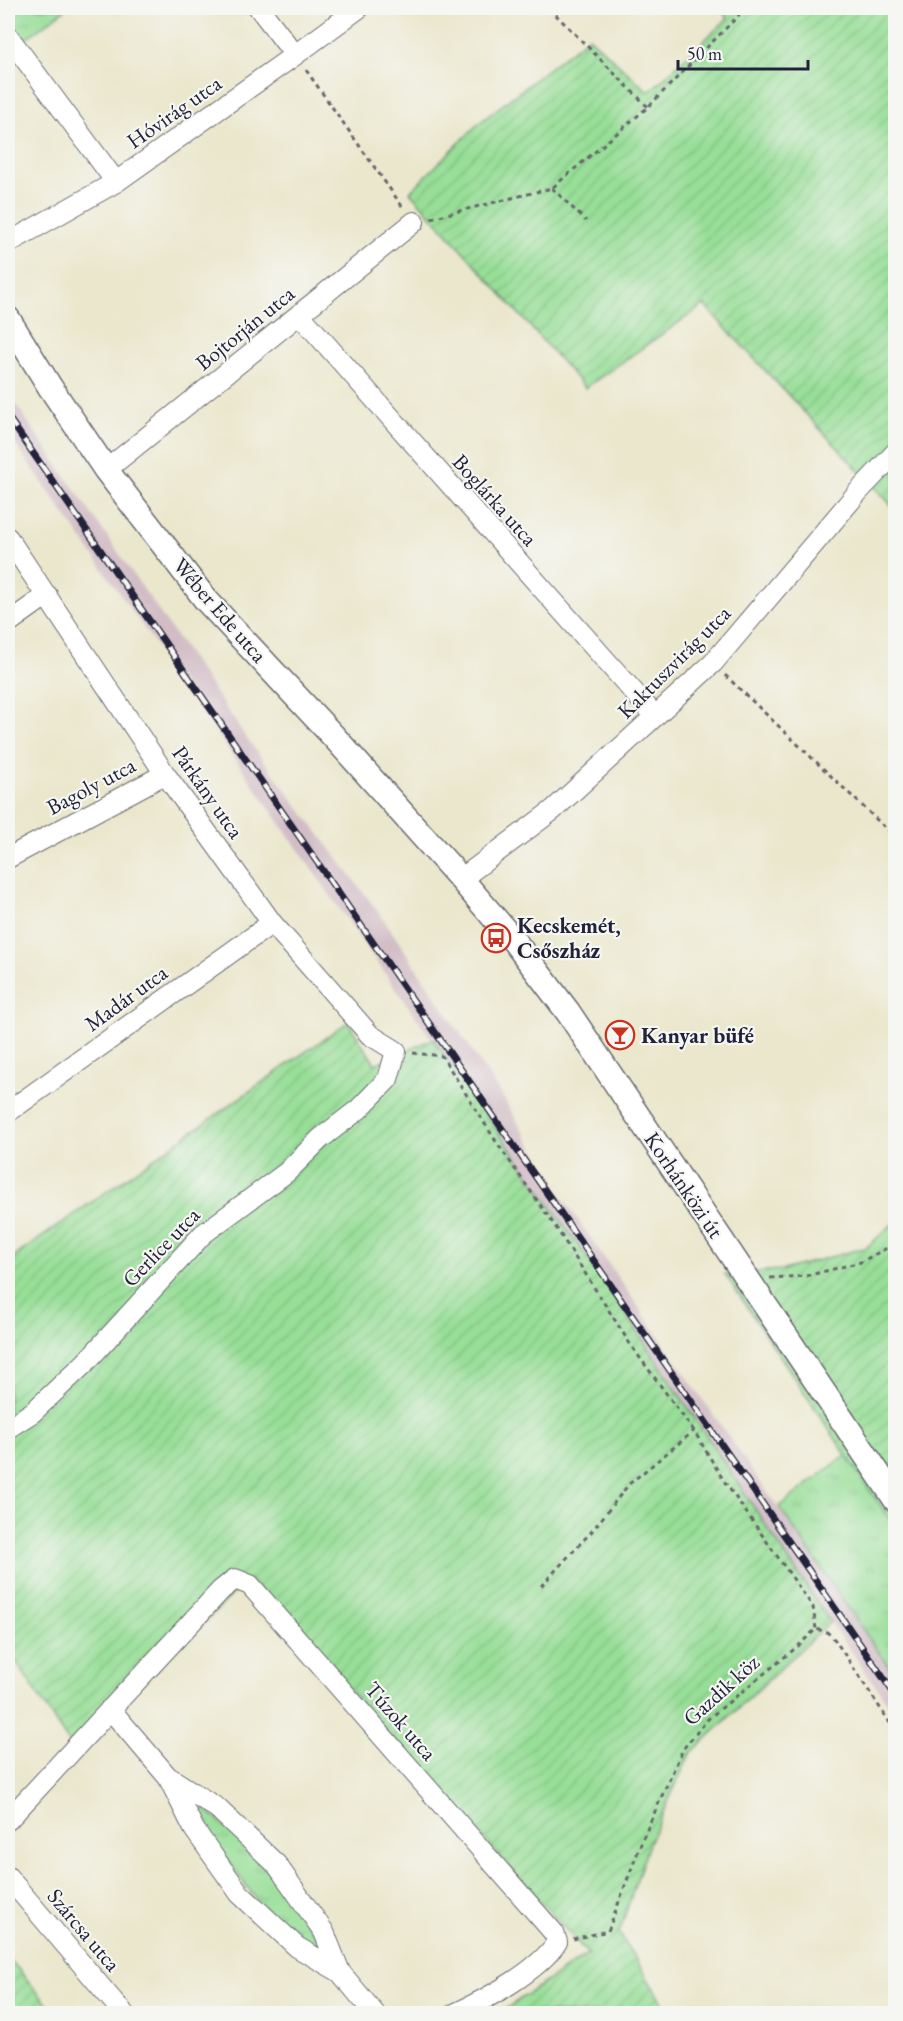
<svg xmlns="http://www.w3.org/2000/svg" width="903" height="2021" viewBox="0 0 903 2021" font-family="'EB Garamond',serif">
<defs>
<pattern id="grass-tufts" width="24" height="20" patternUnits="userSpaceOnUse" patternTransform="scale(1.5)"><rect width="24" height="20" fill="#97de97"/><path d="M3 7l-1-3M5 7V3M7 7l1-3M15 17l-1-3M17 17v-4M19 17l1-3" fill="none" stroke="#82be83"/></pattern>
<pattern id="garden-furrows" width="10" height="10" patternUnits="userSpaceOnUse" patternTransform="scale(1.5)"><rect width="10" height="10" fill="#97de97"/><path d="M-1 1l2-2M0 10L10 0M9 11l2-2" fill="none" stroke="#82be83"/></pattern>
</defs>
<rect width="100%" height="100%" fill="#f6f6f2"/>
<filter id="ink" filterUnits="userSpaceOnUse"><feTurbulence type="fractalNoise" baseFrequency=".0167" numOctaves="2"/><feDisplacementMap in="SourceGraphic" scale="12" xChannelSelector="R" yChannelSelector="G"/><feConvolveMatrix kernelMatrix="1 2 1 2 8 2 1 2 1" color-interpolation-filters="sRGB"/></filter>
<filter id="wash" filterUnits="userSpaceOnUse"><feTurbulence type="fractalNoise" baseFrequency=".008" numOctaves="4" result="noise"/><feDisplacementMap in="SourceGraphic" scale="24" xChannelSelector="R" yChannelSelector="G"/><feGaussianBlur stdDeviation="1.35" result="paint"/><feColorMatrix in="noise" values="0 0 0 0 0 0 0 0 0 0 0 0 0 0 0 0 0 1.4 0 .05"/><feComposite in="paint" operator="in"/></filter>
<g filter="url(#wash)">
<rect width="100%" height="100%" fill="#ebe7cd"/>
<!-- railway -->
<path fill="#d2bdc6" d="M8,393l237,343 137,181 119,177 63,106 331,476v37l-65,-91 -214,-323 -251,-354 -357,-512z"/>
<!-- grass -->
<path fill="url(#grass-tufts)" stroke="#5c8069" stroke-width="1.5" d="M8,8h59l-59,44z
M847,1454l48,74v148l-116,-169z
M203,1807l53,48 22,26 39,56v8l-13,-1 -46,-42 -62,-84 -1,-9z"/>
<!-- garden -->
<path fill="url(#garden-furrows)" stroke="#5c8069" stroke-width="1.5" d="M719,8h176v501l-191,-204 -119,83 -175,-196 68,-68 111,-87 60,55 79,-74z
M348,1022l27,42 58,-25 183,260 214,323 -140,132 -41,89 -30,90 50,80h-170l89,-59 -339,-375 -176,170 -65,-100v-388z
M895,1222v306l-170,-254 58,-4 84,-23z
M8,1957l47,56h-47z"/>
</g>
<g filter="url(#ink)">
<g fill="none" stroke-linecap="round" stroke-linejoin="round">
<!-- minor casing -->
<g stroke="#68676e" stroke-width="22">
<path id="minor" d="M259,8l36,47
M8,36l108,146
M8,243l108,-61 179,-127 64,-47
M300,315l355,401
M106,470l308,-248
M8,538l157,236 107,149 98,112 26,16 -8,28 -29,30 -39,30 -33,33 -84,62 -118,129 -52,49 -25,16
M8,623l39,-28
M8,858l157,-84
M461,879l92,-69 160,-147 145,-171 38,-40
M8,1112l264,-189
M110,1709l58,68 26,52 46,65 57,53 43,25 35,42
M170,1778l47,30 60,57 47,67 16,40
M8,1820l213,-230 14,-11 15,6 304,348 3,9c-18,29 -72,58 -103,72
M8,1877l116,137"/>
</g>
<!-- tertiary casing -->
<g stroke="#68676e" stroke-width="27">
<path id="tertiary" d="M8,319l42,68 56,83 100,130 129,138 126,141 53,62 54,71 328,488"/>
</g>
<!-- path -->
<path stroke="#68676e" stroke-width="3" stroke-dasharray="4.5 4.5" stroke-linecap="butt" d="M549,8l99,99
M306,70l98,139
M552,188l34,33
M431,218l121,-30 96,-81 90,-91 4,-8
M725,675l171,163
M413,1053l29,3 55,87 60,86 75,118 62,84 30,50 89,126 3,22
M770,1278l36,-2 55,-14 35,-19
M541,1586l51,-55 37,-47 65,-53
M573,1939l35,-8 35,-93 40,-89 25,-30 89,-72 19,-18 11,3 8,8 61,92"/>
<!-- minor -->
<use href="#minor" stroke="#fff" stroke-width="20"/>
<!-- tertiary -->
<use href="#tertiary" stroke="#fff" stroke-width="24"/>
<!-- rail casing -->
<g stroke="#22223b" stroke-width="7">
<path id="rail" d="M8,417l888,1279"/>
</g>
<!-- rail -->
<use href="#rail" stroke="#f6f6f2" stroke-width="4.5" stroke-dasharray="14" stroke-linecap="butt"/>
</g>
</g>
<!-- icons -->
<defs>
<g id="bus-ring" transform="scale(1.5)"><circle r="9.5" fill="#f6f6f2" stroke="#c8321e" stroke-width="1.5"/><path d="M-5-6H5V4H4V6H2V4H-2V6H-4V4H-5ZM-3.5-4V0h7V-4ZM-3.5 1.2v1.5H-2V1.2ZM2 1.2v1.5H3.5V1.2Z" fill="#c8321e"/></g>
<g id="bar-ring" transform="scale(1.5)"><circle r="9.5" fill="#f6f6f2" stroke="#c8321e" stroke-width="1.5"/><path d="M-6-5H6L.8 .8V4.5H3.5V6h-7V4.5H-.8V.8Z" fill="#c8321e"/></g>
</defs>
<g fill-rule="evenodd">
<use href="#bus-ring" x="496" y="938"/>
<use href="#bar-ring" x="620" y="1035"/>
</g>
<g text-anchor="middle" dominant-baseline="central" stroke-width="4.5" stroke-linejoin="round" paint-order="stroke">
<!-- street labels -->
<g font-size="22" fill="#22223b" stroke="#f6f6f2">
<text transform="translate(174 112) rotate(-35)">Hóvirág utca</text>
<text transform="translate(245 328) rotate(-39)">Bojtorján utca</text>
<text transform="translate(495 500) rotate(48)">Boglárka utca</text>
<text transform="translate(220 610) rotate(49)">Wéber Ede utca</text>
<text transform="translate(674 662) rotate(-45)">Kaktuszvirág utca</text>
<text transform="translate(91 786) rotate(-28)">Bagoly utca</text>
<text transform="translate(208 792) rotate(55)">Párkány utca</text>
<text transform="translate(126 998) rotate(-36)">Madár utca</text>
<text transform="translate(684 1185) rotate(56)">Korhánközi út</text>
<text transform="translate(161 1247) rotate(-46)">Gerlice utca</text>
<text transform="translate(721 1690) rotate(-42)">Gazdik köz</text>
<text transform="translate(401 1721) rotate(49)">Túzok utca</text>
<text transform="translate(84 1930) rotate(50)">Szárcsa utca</text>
</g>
<!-- poi labels -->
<g font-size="22" font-weight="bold" fill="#22223b" stroke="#f6f6f2" text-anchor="start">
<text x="517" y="925">Kecskemét,<tspan x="517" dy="25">Csőszház</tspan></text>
<text x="641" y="1035">Kanyar büfé</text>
</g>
</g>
<!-- margin -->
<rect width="903" height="2021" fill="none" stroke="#f6f6f2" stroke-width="30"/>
<!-- scale -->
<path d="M678 60v9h130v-9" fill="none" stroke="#22223b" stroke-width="3"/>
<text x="687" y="60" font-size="18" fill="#22223b" stroke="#f6f6f2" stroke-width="4.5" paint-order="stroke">50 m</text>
</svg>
